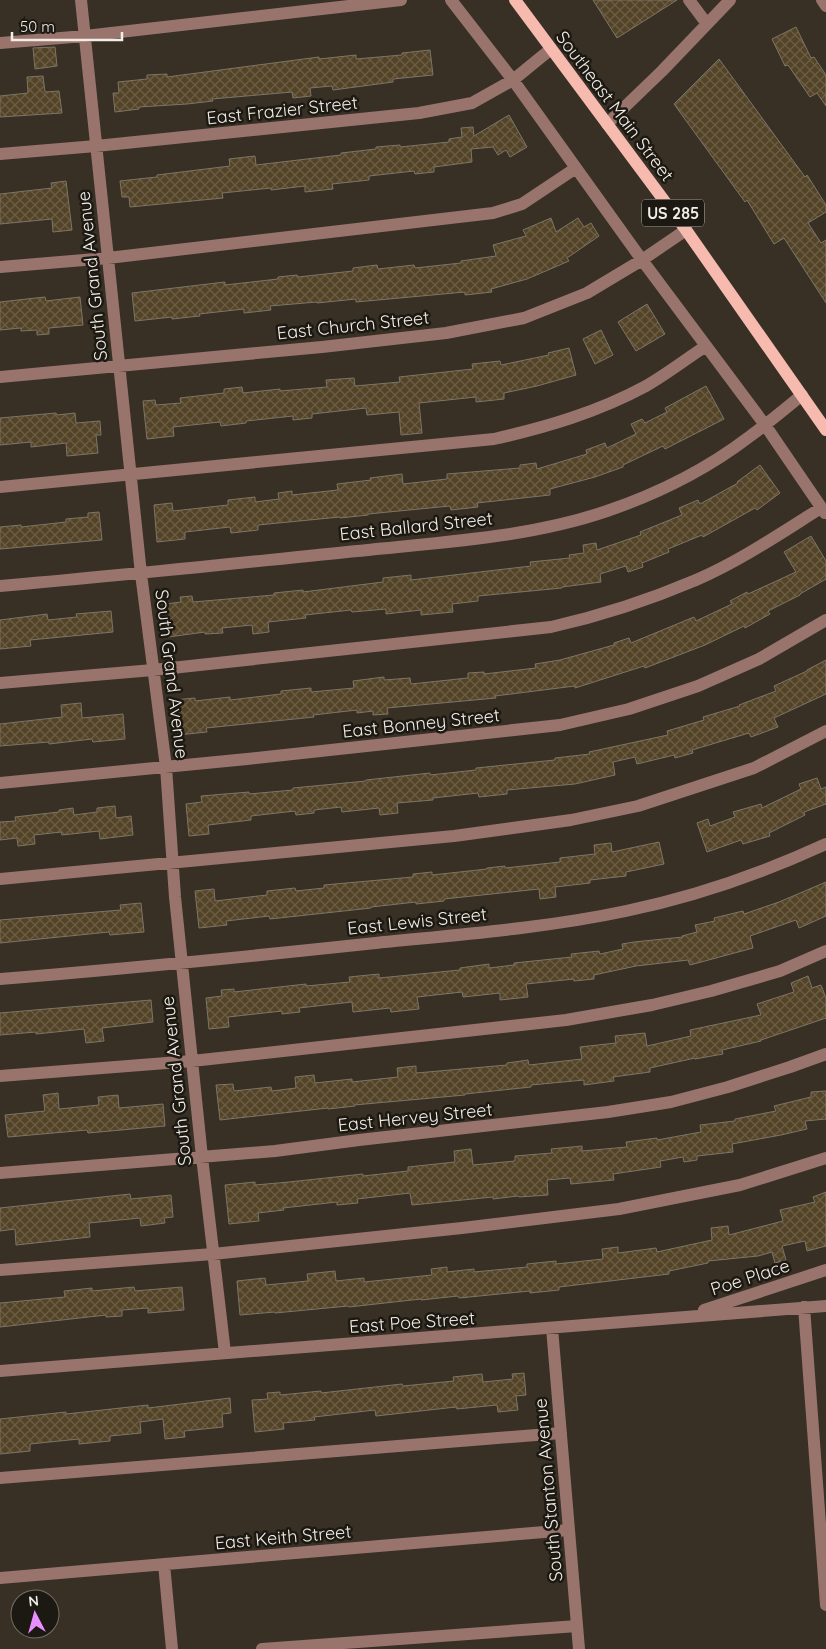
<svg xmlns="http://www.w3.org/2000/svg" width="826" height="1649" viewBox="0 0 826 1649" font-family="Quicksand,sans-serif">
<defs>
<pattern id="building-cross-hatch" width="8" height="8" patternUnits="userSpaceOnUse" patternTransform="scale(1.25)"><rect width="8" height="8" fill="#534327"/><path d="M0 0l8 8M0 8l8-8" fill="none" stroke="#6c5e46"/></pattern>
</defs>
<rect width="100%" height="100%" fill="#383024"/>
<!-- building -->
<path fill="url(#building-cross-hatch)" stroke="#7d7566" d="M593,0h84l-60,38z
M796,27l15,31 3,-1 12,18v31l-9,-13 -7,4 -22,-32 -3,1 -13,-27z
M55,47l2,19 -22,3 -2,-21z
M430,50l3,25 -40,4v3l-60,8 -1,-4 -22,2 1,8 -18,2 -1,-6 -80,7 1,2 -26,3 -48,3v2l-24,3 -2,-19h6l-1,-11 29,-3v-4l20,-1v3l152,-20v2l37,-4v4l46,-4v-2z
M719,59l86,118 2,-2 19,30v7l-18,11 13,20 5,-3v63l-42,-65 -10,6 -27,-44 -2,2 -71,-98z
M43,76l2,16 14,-1 3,22 -62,4v-21l28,-3 -1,-16z
M509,115l18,32 -17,10 -4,-7 -8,5 -5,-8 -22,2 1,13 -38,5v5l-19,2 -1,-3 -45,5v4l-37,4 1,5 -28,3v-6l-34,4v-2l-49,5 1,5 -93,9 -1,-10h-7l-2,-16 37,-4v-2l73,-9 -1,-7 26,-3 1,9 85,-10v-2l35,-4v-2l24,-2v2l49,-5v-3l13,-2 -1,-9 12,-1 1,9z
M66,181l6,49 -19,2 -1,-13 -52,5v-30l52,-6 -1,-5z
M551,218l5,14 22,-14 6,9 7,-4 8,13 -32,22 2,3 -42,18 -36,10 1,3 -27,3v-3l-109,10v-3l-39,4v-1l-47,4 1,4 -27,3v-4l-45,5 1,2 -28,3v-2l-37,4 -3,-28 93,-11v3l53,-6v-2l19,-2 1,2 55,-6v-3l24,-3 1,4 36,-4 1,3 46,-5v-2l35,-5 -3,-11 33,-9 -3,-6z
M45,297l1,4 34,-4 3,28 -34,3v6l-12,1v-5l-16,1v-3l-21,2v-28z
M647,304l18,30 -29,17 -18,-29z
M601,330l12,25 -18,9 -12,-25z
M569,348l7,27 -39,11 -33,7v6l-28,3v-5l-57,6 3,30 -21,2 -2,-23 -32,3 -1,-7 -54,6v4l-19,2v-4l-47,5v2l-25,3 -1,-4 -47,5 1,9 -27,3 -4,-38 12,-1 1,5 25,-2 -1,-5 44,-5v-4l18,-2 1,6 37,-4v2l47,-4 -1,-7 28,-2 1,8 45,-4 -1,-5 74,-8 -1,-5 28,-3 1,4 48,-10 -1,-2z
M706,386l18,33 -59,30 -2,-3 -40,19v2l-28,10 -45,12v6l-73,8 1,4 -27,3 -1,-4 -82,8v1l-28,3v-1l-82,8v5l-27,3 -1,-6 -45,5v7l-28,3 -3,-37 18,-2 1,8 55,-6v-5l27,-3v5l24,-3 -1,-6 14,-2v4l46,-5 -1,-6 34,-4 -1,-2 32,-4 1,10 44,-5v-5l73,-6v-3l16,-2 1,6 50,-15 -1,-4 19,-7 2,5 29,-14 -5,-10 11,-5 3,4 22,-11 -2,-4z
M56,413l1,2 18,-2 1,10 24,-2 1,14h-5l2,18 -31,3 -1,-13 -35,4v-5l-31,3v-27z
M760,465l20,28 -23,17 -2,-2 -52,29 -1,-2 -34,14 1,3 -27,11 1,4 -15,5 -2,-6 -26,8 1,8 -39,5v1l-84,8v5l-26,3 1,8 -32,3v-5l-35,4v-5l-34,3 -1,-2 -46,5 1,3 -38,4 1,10 -16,2 -1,-9 -30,3 1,5 -18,1v-2l-37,5 -3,-33 16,-2 -1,-5 12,-1 1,6 81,-7v-2l29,-3v2l80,-10v-4l28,-3v5l120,-14 -1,-4 40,-4 -1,-3 15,-2 -1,-8 13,-2 1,7 44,-15 -1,-3 42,-17 -3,-7 19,-8 2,4 38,-21 -1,-1z
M99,512l3,28 -102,9v-22l21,-2v2l45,-5v-3l22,-2v-4z
M811,536l15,25v18l-26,15v1l-32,16 2,3 -25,14 -1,-2 -39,19 -60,23 -1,-2 -69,22v-2l-80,10 1,2 -109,10 1,6 -15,1v-4l-16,2v-3l-44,5 1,2 -108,11 1,4 -29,3 -4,-35 21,-2v3l35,-4v3l51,-6v-3l30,-3v4l43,-4 -1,-7 31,-4v3l26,-2 1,6 57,-6v-5l16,-1v2l52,-6 -1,-4 25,-4 54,-15v-2l15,-5 2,5 63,-26 2,4 36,-17 -2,-3 17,-9 1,2 48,-22 -12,-20z
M111,611l2,21 -83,8 1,6 -31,3v-29l47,-6 1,6 29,-3 -1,-3z
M826,660v34l-52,24 4,9 -27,10 -2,-4 -57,17 1,3 -18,5 -1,-3 -37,9 -2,-7 -22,5 2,13 -40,9 -68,6v4l-28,3 -1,-4 -45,5v2l-36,3 1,10 -18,2 -1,-7 -37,4 -1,-5 -27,3v3l-18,2 -1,-4 -44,5v4l-43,5 1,9 -20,2 -3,-32 16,-2 -1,-6 48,-4v2l44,-4v-2l73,-7v-1l64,-7v2l46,-5v-2l79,-8v-2l35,-4 -1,-2 79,-17 -1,-4 37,-11 -1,-3 37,-11 -1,-1 37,-14 -2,-5 33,-15v-1z
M81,703l1,15 41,-4 2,25 -32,3 -1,-3 -43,5v-2l-49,4v-22l62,-7 -1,-12z
M817,778l4,11 5,-2v17l-22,8 1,3 -36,18 1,3 -27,8 -2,-4 -34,12 -10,-29 11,-4 2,7 25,-9 -2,-5 28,-8 1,4 39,-19 -2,-5z
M115,806l1,12 15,-2 2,19 -33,4 -1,-8 -37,4 -1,-3 -27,3 1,9 -17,2 -1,-8 -17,2v-18l16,-1 -1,-4 44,-5v-2l14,-2 1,7 23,-3v-4z
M659,842l5,22 -38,8v4l-36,4v3l-35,4 1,10 -16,2 -1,-10 -95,10v2l-28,3v-2l-45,5v1l-101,11 -1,-3 -43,5 1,4 -28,3 -4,-37 19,-2 1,12 52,-6v-4l28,-3 1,3 28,-3v-3l89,-8v-3l19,-2v3l55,-6v-1l18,-2v2l55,-6v-4l35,-4 -1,-9 17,-2 1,9z
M826,882v34l-27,12 -3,-8 -46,16 3,12 -63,17 -2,-5 -52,6 -42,9v4l-20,2v-2l-48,5 2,13 -28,3v-7l-37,4 -1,-5 -45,5 2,12 -28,3 -1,-4 -37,4 -1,-10 -53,6 1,4 -18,2v-3l-54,6 1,10 -20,2 -3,-31 16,-2 -1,-6 13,-1v3l72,-8v2l44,-4 -1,-5 30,-3v4l81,-8v-2l29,-4v4l25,-3v-2l58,-6 -1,-3 28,-3 1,3 23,-5 -1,-5 12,-2 49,-5 -1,-1 15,-4 -2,-7 20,-4 -1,-3 29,-7 1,3 35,-12z
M141,903l3,29 -34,3 -1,-3 -109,11v-23l121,-10 -1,-5z
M808,976l4,12 9,-3 5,13v20l-65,22v1l-39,9 1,4 -28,5v-1l-45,10v4l-37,5 1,4 -30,4v-5l-53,5v2l-66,7v1l-111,10 1,1 -27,3v-1l-108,12 -4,-35 17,-1 1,7 37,-4 1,4 24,-3 -1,-11 19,-2 1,8 37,-4v3l46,-5 -1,-9 19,-2v7l91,-8v-2l21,-3 1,5 53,-6 -2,-12 36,-4 -1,-7 30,-3 2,13 44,-10 -1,-6 71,-15 -4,-11 37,-12 -3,-9z
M151,1000l2,22 -51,6 2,13 -18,2 -2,-14 -48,5v-2l-36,3v-22z
M826,1091v28l-21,2 2,8 -26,6 -49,9 1,8 -36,4v4l-13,2 -1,-5 -23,4 1,6 -48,7 1,6 -43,4 -1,-6 -23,2 1,15 -29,2 -1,-1 -25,3v-2l-81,8 -2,-12 -53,6 1,4 -21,2v-3l-54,6 1,2 -26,3 1,8 -30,3 -4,-39 30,-3v3l34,-3 74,-8v2l45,-5v-4l47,-5 -1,-11 17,-2 2,16 42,-4v-5l37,-3 -1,-4 31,-3v5l45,-4 -1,-5 31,-4v2l44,-8 -1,-7 35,-4v-2l41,-8 -2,-5 37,-9v-5z
M58,1093l1,16 40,-4 -1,-8 20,-2 1,13 44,-4 2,22 -77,7 -1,-3 -79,7 -3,-22 40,-4 -2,-16z
M826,1192v54l-19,5 -2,-10 -23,5 4,14 -11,3 -3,-11 -14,4 -50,5v2l-39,8v3l-110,13v3l-29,3v-2l-71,7 -1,-2 -37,4v-1l-72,8 -1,-1 -73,7v-1l-35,3 -3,-34 28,-3 1,7 42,-4 -1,-7 28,-3 1,10 28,-3v4l68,-7 -1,-6 16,-2v5l27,-3v3l53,-5v-3l29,-3v3l47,-5 -1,-10 16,-2v6l38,-5 1,4 55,-12 -1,-12 17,-2 1,9 54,-14 -3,-11 35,-8 -2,-5z
M130,1194l1,5 40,-4 2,22 -9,1 1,5 -24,3 -1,-8 -51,5 1,14 -74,8 -1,-16 -15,2v-23z
M134,1287l1,4 47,-4 2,23 -36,3v-5l-26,2v6l-16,1v-2l-106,12v-24l65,-6 -1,-6 28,-3v3z
M524,1373l2,22 -10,1 2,14 -20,2 -1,-7 -40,4 -1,-2 -80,9 -1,-6 -61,7 1,3 -32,3 1,6 -29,3 -3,-32 16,-1 -1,-6 13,-1v3l41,-4v2l81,-9 1,2 51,-5 -1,-4 29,-3 1,8 30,-3 -1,-5z
M230,1398l1,15 -9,1 1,13 -39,4 1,6 -20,2 -2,-20 -23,3 1,11 -31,3v5l-31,3v-5l-49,5v7l-30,3v-35l66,-7v2l82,-9v3z"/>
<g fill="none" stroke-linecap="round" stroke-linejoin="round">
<!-- minor -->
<path stroke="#99746d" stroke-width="12" d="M81,0l60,574 25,193 9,130 27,260 23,196
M451,0l62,80 129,180 123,165 60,88
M689,0l18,24
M822,0l4,6
M0,43l85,-7 316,-36
M607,124l55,-53 68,-71
M0,154l96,-8 323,-33 53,-10 41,-23 38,-31
M0,267l108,-9 385,-45 29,-9 54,-36
M0,377l322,-30 124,-14 78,-15 63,-25 55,-33 44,-30
M0,487l494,-48c53,-12 104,-27 152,-53 21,-12 40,-27 60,-40
M0,586c119,-10 238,-23 357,-35 84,-9 171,-13 250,-40 50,-17 100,-42 142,-74 18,-13 36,-28 53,-42
M0,683l153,-13 398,-43c49,-11 98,-27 145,-47 44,-19 85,-47 125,-72
M0,783l247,-24 313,-34 69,-16 69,-23 61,-27 67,-39
M0,879l454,-43 117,-16 67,-14 116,-38 72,-37
M0,979c122,-10 244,-22 366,-35 87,-9 175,-15 260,-33 68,-14 137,-38 200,-67
M0,1076l192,-15 374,-41 86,-15 59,-14 69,-20 46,-20
M0,1173l275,-22 84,-11 249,-28 63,-10 57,-15 62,-20 36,-13
M0,1270l213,-16 249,-26 157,-19 121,-24 86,-27
M804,1307l22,298
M704,1310l122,-40
M552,1328l27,321
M0,1371l826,-65
M0,1478l561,-45
M164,1564l8,85
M0,1578l568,-48
M262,1649l315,-23"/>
<!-- major -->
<path stroke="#f7baae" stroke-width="12" d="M515,0l171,230 140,200"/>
</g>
<g text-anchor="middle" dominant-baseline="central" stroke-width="5" stroke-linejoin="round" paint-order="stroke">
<!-- shield labels -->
<rect fill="#1c1913" stroke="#b2ada6" stroke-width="1" x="642" y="199.5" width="62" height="27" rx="4"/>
<g font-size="16" font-weight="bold" fill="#f2ede5">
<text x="673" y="213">US 285</text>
</g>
<!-- street labels -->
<g font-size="18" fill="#f2ede5" stroke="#1c1913">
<text transform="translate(615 106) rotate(53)">Southeast Main Street</text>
<text transform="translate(282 110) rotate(-6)">East Frazier Street</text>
<text transform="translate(92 276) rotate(-96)">South Grand Avenue</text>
<text transform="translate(353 325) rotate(-6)">East Church Street</text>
<text transform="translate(416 526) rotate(-6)">East Ballard Street</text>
<text transform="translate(172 674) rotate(83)">South Grand Avenue</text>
<text transform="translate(421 723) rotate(-6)">East Bonney Street</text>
<text transform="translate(417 921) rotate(-6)">East Lewis Street</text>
<text transform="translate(176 1081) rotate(-96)">South Grand Avenue</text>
<text transform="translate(415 1117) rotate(-6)">East Hervey Street</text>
<text transform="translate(750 1277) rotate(-18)">Poe Place</text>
<text transform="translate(412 1322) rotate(-4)">East Poe Street</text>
<text transform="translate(548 1490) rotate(-95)">South Stanton Avenue</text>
<text transform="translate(283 1537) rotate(-5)">East Keith Street</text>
</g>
</g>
<!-- north arrow -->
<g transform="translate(35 1614) rotate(354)"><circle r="24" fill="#1c1913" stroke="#726e67"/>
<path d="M0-4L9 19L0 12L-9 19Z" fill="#e88eff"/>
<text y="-8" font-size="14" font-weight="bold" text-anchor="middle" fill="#f2ede5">N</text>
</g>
<!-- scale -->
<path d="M12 32v8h110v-8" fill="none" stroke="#f2ede5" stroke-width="2.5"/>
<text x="20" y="32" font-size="15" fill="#f2ede5" stroke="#1c1913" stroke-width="4" paint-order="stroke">50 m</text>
</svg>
